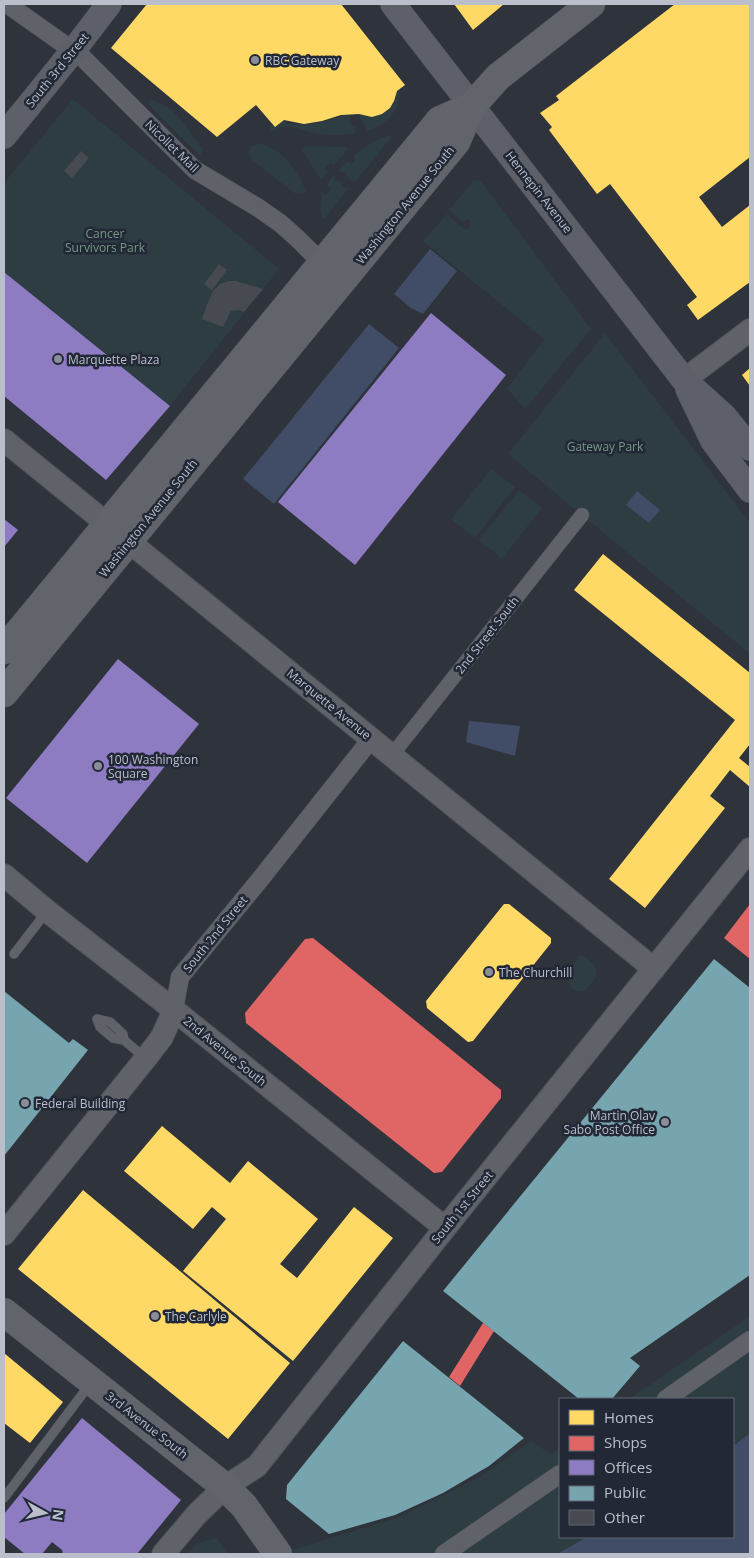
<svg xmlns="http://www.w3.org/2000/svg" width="754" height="1558" viewBox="0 0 754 1558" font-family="'Open Sans',sans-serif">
<rect width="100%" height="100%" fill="#2f333c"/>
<!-- green -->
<path fill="#2d3d42" d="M400,89c1,22 -13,35 -33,42 -3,-9 -7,-12 -12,-21l41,-17z
M73,99l206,170 -109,137 -166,-134v-89z
M150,100c27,5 37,30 53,49l-2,5 -1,1 -22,-20 -30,-31z
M348,113l3,6 -2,1 3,7 3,-1 1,7c-12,2 -24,3 -36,1 -18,-2 -33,-14 -49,-2l-1,-7h2l2,2 9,-7 4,4c21,1 42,-1 61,-11z
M388,135h2l1,3 -37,45 -7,-7v-1l-3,-3 -2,1 -3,-3 8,-9 4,3 5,-5 -3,-3 17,-12z
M259,143c23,6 39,26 47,49l-8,1h-4l-42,-33 -4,-7 4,-7z
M305,146l41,1 3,2 -16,16 -3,-2 -5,6 3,2 -7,9 -19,-30z
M333,175l3,2 -1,2 4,3 2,-1 2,2 -1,2 4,3 2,-1 1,1 -25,31c-6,-7 -3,-18 -1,-26l3,2 5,-6 -4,-4z
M474,180l6,1 3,3 108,145 -66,80 -18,-20 37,-50 -121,-98 24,-27 17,15h4l2,-2 1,-7 -3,-1 -6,3 -13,-12z
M605,333l145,190v131l-242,-200z
M491,469l24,18 -40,51 -24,-19z
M519,490l23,18 -40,51 -23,-19z
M578,956h6c18,15 16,18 1,35h-9l-5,-3 -3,-14z
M750,1316v117l-17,13v-47h-104z
M531,1441l20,13 9,-7v90h27l-30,17h-278l120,-37 81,-40z
M217,1538l11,16h-42l11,-11z"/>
<!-- water -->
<path fill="#414c66" d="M430,249l27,22 -34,43 -12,-6 -17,-14z
M369,324l30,24 -125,156 -31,-25z
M637,491l23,19 -11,13 -23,-18z
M469,721l51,5 -5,30 -49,-14z
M750,1433v121h-193l30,-17h146v-91z"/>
<!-- homes -->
<path fill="#ffd966" d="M147,4h194l64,81 -8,6 -3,10 -4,7 -8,6 -10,3 -13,-3 -18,1 -19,6 -18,3 -20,-4 -9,7 -19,-22 -39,32 -106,-89z
M454,4h50l-31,26z
M675,4h75v153l-51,40 23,30 28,-22v77l-52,38 -11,-15 10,-8 -87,-113 -13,10 -48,-64 3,-3 -12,-14 19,-13 -3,-4z
M750,368v18l-8,-11z
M603,554l147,119v71l-11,14 11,9v20l-20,-17 -20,26 15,12 -80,100 -36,-29 126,-159 -161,-130z
M504,904h5l42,34v5l-78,98 -5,1 -41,-34 -1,-7z
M162,1126l68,57 18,-22 70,58 -38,45 17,14 57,-71 39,31 -100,123 -110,-90 43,-52 -14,-12 -19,22 -69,-58z
M83,1190l207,173 -62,76 -210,-170z
M4,1353l59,49 -33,41 -26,-20z"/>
<!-- shops -->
<path fill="#e06666" d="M750,904v55l-26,-21z
M313,938l188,152v8l-59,74 -8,1 -188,-150 -1,-10 60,-74z
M483,1323l11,8 -34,55 -11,-9z"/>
<!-- offices -->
<path fill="#8e7cc3" d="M4,272l166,134 -64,74 -102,-84z
M431,313l75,62 -151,190 -77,-63z
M4,519l14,11 -14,17z
M118,659l81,65 -112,139 -81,-65z
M82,1418l99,82 -44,54h-74l-1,-4 -10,-8 -10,12h-17l-21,-17v-23z"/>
<!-- public -->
<path fill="#76a5af" d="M714,959l36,29v287l-120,83 10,8 -28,33h-33l-136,-108z
M4,991l65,52 4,-4 15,11 -84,106z
M403,1341l121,97 -35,28 -46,27 -48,22 -66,19 -43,-35 1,-14z"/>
<!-- building -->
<path fill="#474a51" d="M81,151l8,7 -17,20 -8,-7z
M219,264l8,6 -15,20 -8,-6z
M229,281h7l27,8 -19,23 -5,-2 -8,1 -8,16 -21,-8 6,-17 5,-11 7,-7z"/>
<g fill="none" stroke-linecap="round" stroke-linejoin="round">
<!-- service casing -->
<g stroke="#4b4e54" stroke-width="10">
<path id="service" d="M14,954l33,-43
M124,1040l-1,-6 -13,-12 -13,-3 3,8 13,11 11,2 21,18
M4,1498l86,-114"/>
</g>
<!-- pedestrian casing -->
<g stroke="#4b4e54" stroke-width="15">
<path id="pedestrian" d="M392,755l190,-240"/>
</g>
<!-- minor casing -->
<g stroke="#4b4e54" stroke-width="19">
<path id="minor" d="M7,4l75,53 113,113 62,37 23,16 18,16 31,31
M174,1010l6,-33 82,-100 110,-139
M666,1399l84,-59
M444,1554l116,-80"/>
</g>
<!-- tertiary casing -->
<g stroke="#4b4e54" stroke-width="24">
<path id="tertiary" d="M684,380l66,-50
M4,440l650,529
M4,875l43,36 127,99 271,218
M4,1234l142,-176 16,-21 12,-27
M163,1554l34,-40 28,-27 32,-21 188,-238 305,-379"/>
</g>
<!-- secondary casing -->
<g stroke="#4b4e54" stroke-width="26">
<path id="secondary" d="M393,4l291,376 40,36 26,32
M4,136l69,-85 36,-47
M688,389l25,52 37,49"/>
</g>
<!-- primary casing -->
<g stroke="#4c5058" stroke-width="29">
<path id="primary" d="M4,650l436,-530 32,-14
M4,693l452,-551 16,-36 26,-29 93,-73
M4,1312l221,175 19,19 34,48"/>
</g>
<!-- service -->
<use href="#service" stroke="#60626a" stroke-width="9"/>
<!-- pedestrian -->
<use href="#pedestrian" stroke="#60626a" stroke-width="14"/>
<!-- minor -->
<use href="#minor" stroke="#60626a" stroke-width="18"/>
<!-- tertiary -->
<use href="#tertiary" stroke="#60626a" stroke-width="22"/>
<!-- secondary -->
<use href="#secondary" stroke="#5d6068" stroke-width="25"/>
<!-- primary -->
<use href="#primary" stroke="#61646b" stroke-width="28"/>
</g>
<!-- markers -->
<g fill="#8a8e99" stroke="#222836" stroke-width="2">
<circle cx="255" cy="60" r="5"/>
<circle cx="58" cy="359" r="5"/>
<circle cx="98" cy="766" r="5"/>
<circle cx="489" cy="972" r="5"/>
<circle cx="25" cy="1103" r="5"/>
<circle cx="665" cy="1122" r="5"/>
<circle cx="155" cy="1316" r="5"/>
</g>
<g text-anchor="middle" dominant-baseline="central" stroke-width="5" stroke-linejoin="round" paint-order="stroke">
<!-- poi labels -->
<g font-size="12" fill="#bbbfcb" stroke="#222836" text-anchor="start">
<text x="265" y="60">RBC Gateway</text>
<text x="68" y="359">Marquette Plaza</text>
<text x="108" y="759">100 Washington<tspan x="108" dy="14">Square</tspan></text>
<text x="499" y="972">The Churchill</text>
<text x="35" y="1103">Federal Building</text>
<text x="655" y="1115" text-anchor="end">Martin Olav<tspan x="655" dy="14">Sabo Post Office</tspan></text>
<text x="165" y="1316">The Carlyle</text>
</g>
<!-- street labels -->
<g font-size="12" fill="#bbbfcb" stroke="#222836">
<text transform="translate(57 70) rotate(-51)">South 3rd Street</text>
<text transform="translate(172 146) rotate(44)">Nicollet Mall</text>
<text transform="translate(539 192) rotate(52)">Hennepin Avenue</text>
<text transform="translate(405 205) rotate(-51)">Washington Avenue South</text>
<text transform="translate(148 518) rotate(-51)">Washington Avenue South</text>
<text transform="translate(487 635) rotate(-52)">2nd Street South</text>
<text transform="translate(329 704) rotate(39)">Marquette Avenue</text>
<text transform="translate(215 934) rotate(-51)">South 2nd Street</text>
<text transform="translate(225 1051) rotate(39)">2nd Avenue South</text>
<text transform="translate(462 1207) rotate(-51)">South 1st Street</text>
<text transform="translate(147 1425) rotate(38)">3rd Avenue South</text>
</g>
<!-- park labels -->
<g font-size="12" fill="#749981" stroke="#222836">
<text x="105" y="233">Cancer<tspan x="105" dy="14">Survivors Park</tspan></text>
<text x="605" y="446">Gateway Park</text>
</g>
</g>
<!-- border -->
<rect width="754" height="1558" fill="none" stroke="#bbbfcb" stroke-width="10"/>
<!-- legend -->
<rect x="559" y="1398" width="175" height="140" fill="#222836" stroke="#5f6472"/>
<rect x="569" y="1410" width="25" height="15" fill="#ffd966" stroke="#5f6472"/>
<text x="604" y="1423" font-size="15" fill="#bbbfcb">Homes</text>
<rect x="569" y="1436" width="25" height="15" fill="#e06666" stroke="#5f6472"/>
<text x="604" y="1448" font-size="15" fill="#bbbfcb">Shops</text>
<rect x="569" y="1460" width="25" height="15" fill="#8e7cc3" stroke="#5f6472"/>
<text x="604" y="1473" font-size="15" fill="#bbbfcb">Offices</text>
<rect x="569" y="1486" width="25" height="15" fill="#76a5af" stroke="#5f6472"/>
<text x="604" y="1498" font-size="15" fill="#bbbfcb">Public</text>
<rect x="569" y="1510" width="25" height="15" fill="#474a51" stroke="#5f6472"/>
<text x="604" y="1523" font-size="15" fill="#bbbfcb">Other</text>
<!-- north arrow -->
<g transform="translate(45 1513) rotate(98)" stroke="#222836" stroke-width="4" paint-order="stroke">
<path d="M0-4L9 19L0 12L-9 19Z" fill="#bbbfcb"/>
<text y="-8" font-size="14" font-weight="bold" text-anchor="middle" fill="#bbbfcb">N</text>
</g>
</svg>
